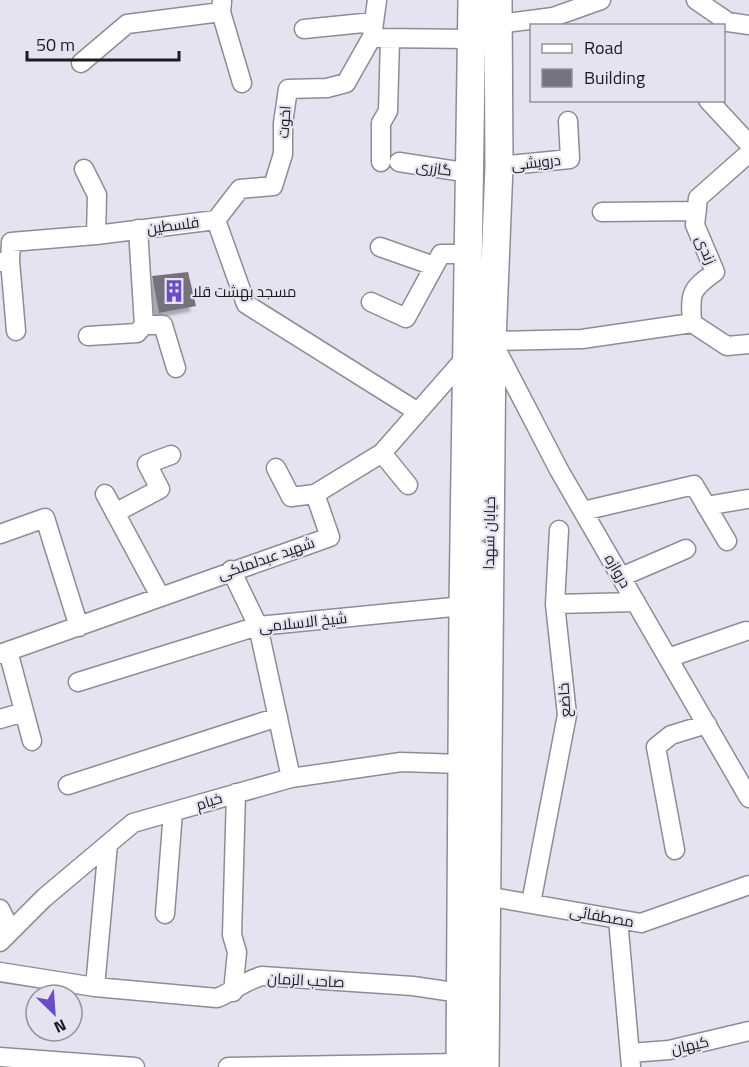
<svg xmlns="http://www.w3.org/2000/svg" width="749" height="1067" viewBox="0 0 749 1067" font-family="'Titillium Web',Cairo,sans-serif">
<defs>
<filter id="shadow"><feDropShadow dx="-5.5" dy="5.5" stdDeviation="1.5" flood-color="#0004"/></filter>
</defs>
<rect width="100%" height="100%" fill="#e4e3ef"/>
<!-- building -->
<path fill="#74727d" filter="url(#shadow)" d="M188,272l8,34 -37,7 -7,-37z"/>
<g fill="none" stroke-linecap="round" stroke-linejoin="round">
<!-- minor casing -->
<g stroke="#8d8c97" stroke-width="21">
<path id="minor" d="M696,0l32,22 21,3
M222,2l-1,10 21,71
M498,24l55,-7 48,-17
M304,29l69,-7
M380,38l92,1
M81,63l46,-39 94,-12
M708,100l41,44
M749,153l-51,45 -3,27 20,47c-25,18 -25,21 -23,51l-110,16 -90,2 67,129 190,328
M381,162v-39l7,-12 2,-71
M399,162l71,11
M499,166l71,-7 -2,-38
M84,169l13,26 -1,40
M602,212l95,-1
M216,220l24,-31 33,-3 10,-32v-31l5,-34 39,-1 19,-5 26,-46 5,-37
M138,229l6,96h19l13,43
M380,247l54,19
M10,261l6,70
M0,262l10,-1 1,-19 85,-7 120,-15 30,84 172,108
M371,302l35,16 35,-64h27
M692,323l35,23 22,-2
M88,336l49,-3 7,-8
M382,453l26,32
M276,468l15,29 24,-3
M105,494l55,102
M706,506l41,-7
M583,511l111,-26 33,56
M115,513l45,-24 -13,-25 24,-9
M0,534l45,-16 34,109
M231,570l27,56 33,152
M621,577l65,-28
M555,604l81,-2
M8,651l24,90
M0,654l330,-117 -15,-43 67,-41 85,-97
M668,658l78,-27
M78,682l180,-56 205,-20
M0,719l24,-7
M68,785l210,-68
M675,850l-19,-103 15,-12 36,-11
M486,896l155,27 108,-38
M531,903l36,-188 -12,-111 4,-74
M0,909l11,22
M165,914l8,-102
M618,919l13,148
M0,942l44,-44 89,-75 158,-45 110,-16 60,2
M0,972l95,15 122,11c15,-6 29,-18 45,-22l151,10 47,7
M95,987l13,-143
M233,992l4,-40 -5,-17 4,-142
M630,1053l39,-3 80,-19
M0,1057l135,10
M228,1067l232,-4"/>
</g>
<!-- secondary casing -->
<g stroke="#8d8c97" stroke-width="30">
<path id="secondary" d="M460,1067l3,-461 9,-606
M485,1067l7,-726 7,-175 -1,-166"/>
</g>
<!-- minor -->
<use href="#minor" stroke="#fff" stroke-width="18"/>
<!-- secondary -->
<use href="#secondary" stroke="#fff" stroke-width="27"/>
</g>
<!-- icons -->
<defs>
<g id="building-bare" transform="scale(1.8)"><path d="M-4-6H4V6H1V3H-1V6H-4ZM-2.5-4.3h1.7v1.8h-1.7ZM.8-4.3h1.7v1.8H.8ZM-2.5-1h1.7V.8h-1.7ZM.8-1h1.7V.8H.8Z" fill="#6b4cc5" stroke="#e4e3ef" stroke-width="2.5" paint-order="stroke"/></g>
</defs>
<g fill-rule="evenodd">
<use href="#building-bare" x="174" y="291"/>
</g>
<g text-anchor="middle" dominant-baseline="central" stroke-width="4.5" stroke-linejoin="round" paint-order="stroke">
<!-- street labels -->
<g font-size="15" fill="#1c1c20" stroke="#e4e3ef">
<text transform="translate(284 122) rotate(-86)">اخوت</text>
<text transform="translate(536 162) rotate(-6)">درویشی</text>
<text transform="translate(434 168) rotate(8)">گازری</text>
<text transform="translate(173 225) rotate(-7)">فلسطین</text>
<text transform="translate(706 250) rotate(67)">زندی</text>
<text transform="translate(489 533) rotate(-89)">خیابان شهدا</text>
<text transform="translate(266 558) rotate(-19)">شهید عبدلملکی</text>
<text transform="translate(618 571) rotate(60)">دروازه</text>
<text transform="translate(303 622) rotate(-6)">شیخ الاسلامی</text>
<text transform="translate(564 700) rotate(-93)">خاضع</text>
<text transform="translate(209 801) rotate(-17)">خیام</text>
<text transform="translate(602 916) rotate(10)">مصطفائی</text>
<text transform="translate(306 980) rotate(3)">صاحب الزمان</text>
<text transform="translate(690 1045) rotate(-12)">کیهان</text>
</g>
<!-- poi labels -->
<g font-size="15" fill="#1c1c20" stroke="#e4e3ef" text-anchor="start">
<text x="192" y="291">مسجد بهشت قلا</text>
</g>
</g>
<!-- legend -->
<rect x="530" y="24" width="195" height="78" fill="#e4e3ef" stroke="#94939c" stroke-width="1.5"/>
<rect x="542" y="44" width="30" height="9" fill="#ffffff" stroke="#94939c" stroke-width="1.5"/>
<text x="584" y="54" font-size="18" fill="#1c1c20">Road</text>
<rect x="542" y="69" width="30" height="18" fill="#74727d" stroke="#94939c" stroke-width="1.5"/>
<text x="584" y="84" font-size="18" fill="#1c1c20">Building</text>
<!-- north arrow -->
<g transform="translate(54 1013) rotate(155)"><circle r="28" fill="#e4e3ef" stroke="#94939c" stroke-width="1.5"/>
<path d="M0-4.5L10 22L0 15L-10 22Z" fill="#6b4cc5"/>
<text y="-9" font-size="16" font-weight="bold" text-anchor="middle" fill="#1c1c20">N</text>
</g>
<!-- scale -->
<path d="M27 51v9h152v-9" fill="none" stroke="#1c1c20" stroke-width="3"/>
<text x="36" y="51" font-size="18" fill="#1c1c20" stroke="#e4e3ef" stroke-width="4.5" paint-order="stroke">50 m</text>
</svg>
